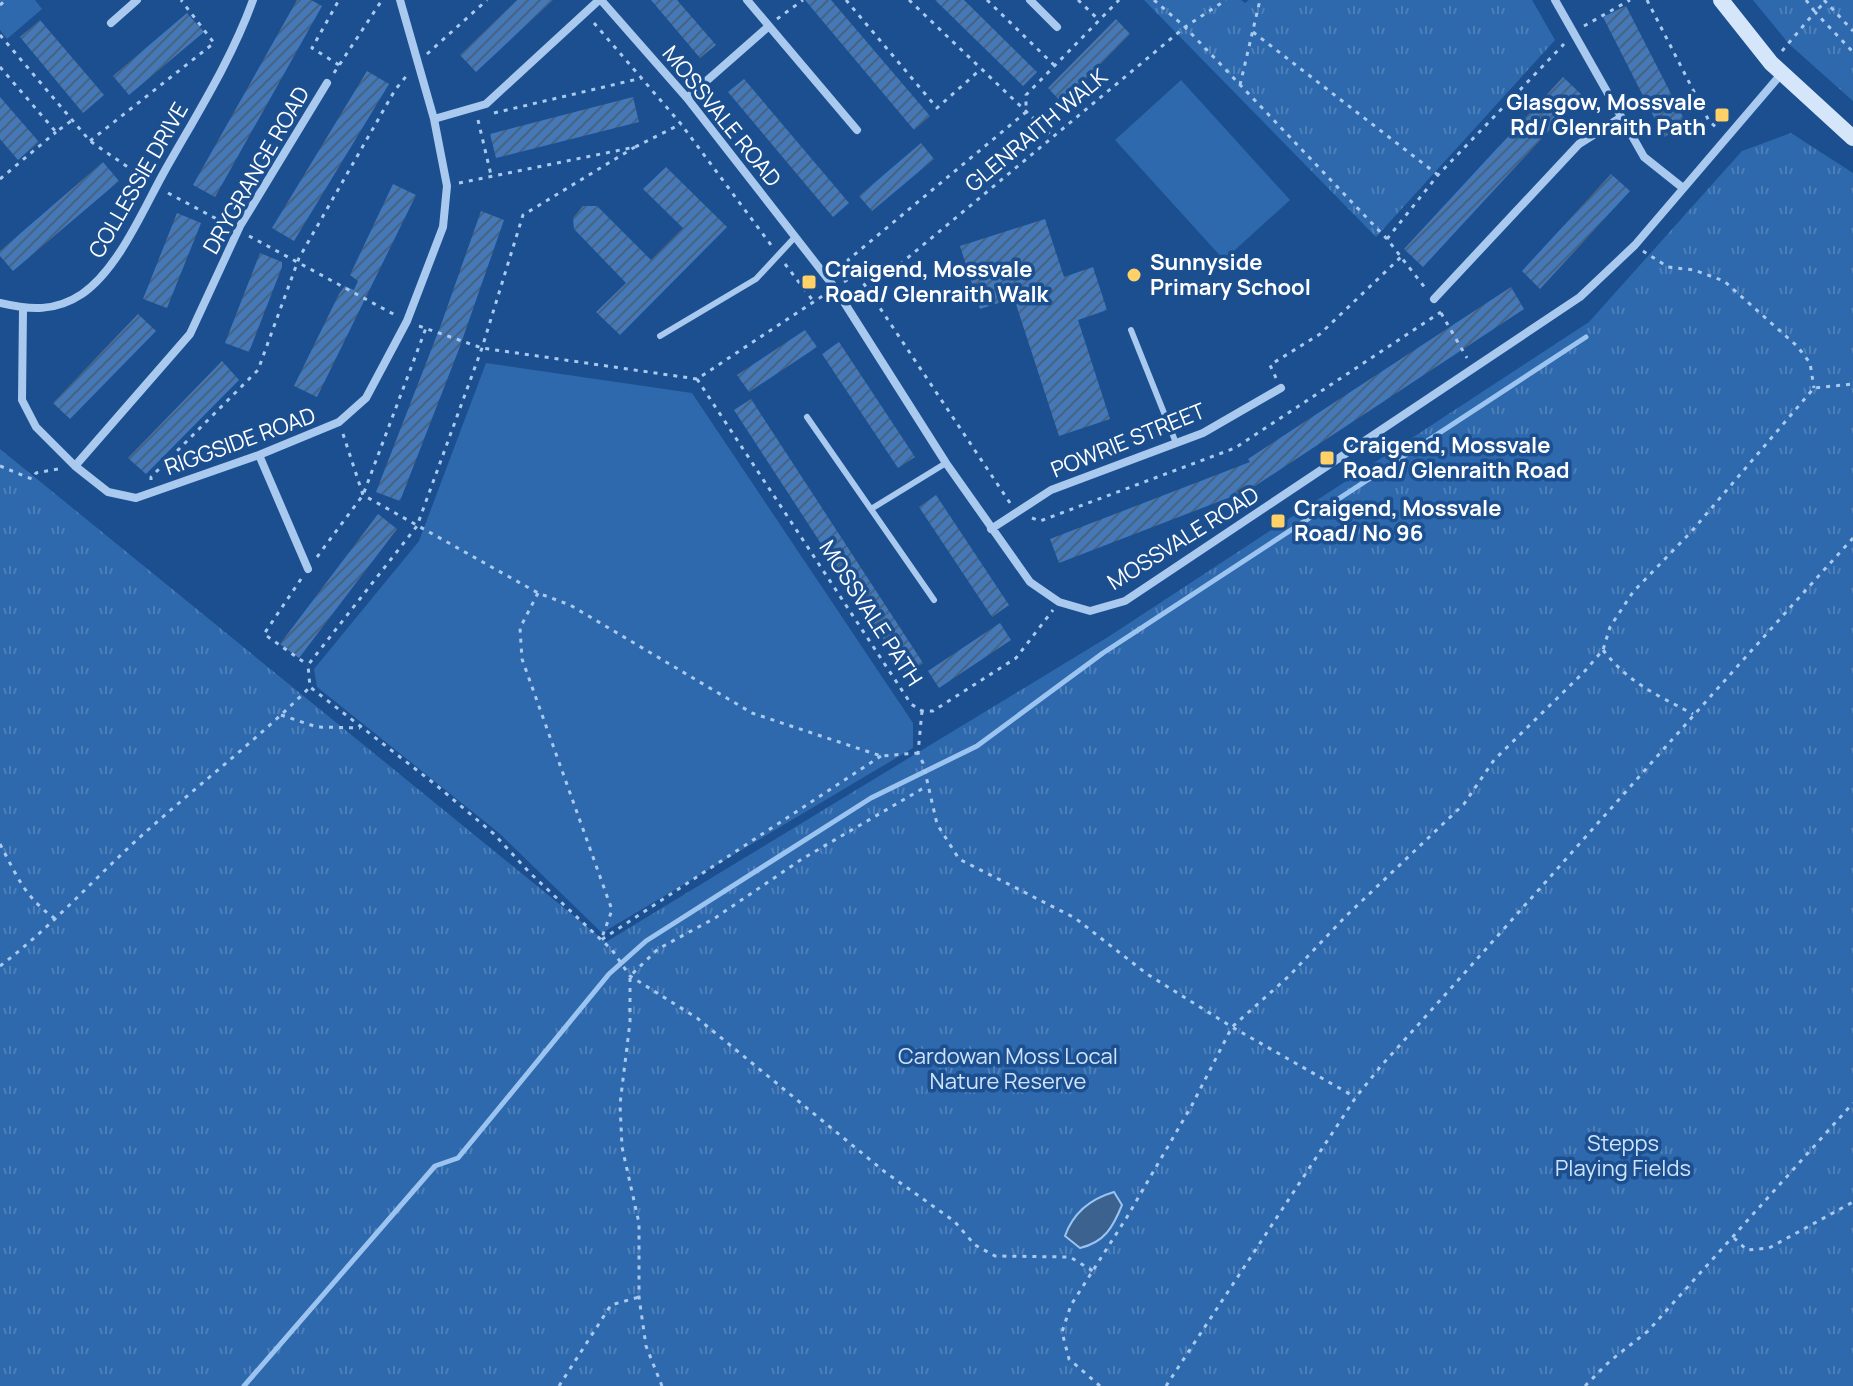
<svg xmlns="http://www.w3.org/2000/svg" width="1853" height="1386" viewBox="0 0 1853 1386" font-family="Manrope,sans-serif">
<defs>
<pattern id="park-tufts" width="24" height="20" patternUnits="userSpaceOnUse" patternTransform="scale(2)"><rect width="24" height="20" fill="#2e69ad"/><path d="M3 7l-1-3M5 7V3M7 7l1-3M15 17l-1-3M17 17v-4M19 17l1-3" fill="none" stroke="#4d80b9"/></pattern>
<pattern id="building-hatch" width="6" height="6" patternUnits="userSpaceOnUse" patternTransform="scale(2)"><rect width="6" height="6" fill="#4478b7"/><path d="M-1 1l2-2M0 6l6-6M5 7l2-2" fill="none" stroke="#486282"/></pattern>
</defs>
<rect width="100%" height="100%" fill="#1b4f8f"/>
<!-- grass -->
<path fill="#2e69ad" d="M0,0h35l7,9 -35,30 -7,-9z
M1181,80l109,120 -66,60 -109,-120z
M486,363l206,30 221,330v25l-311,185 -103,-100 -182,-146 -3,-18 105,-128z"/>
<!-- park -->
<path fill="url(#park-tufts)" d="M1144,0h97l4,3 4,-3h283l23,40 -179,197z
M1753,0h100v101l-64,-57z
M1791,133l62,40v1213h-1853v-937l606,493 502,-305 481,-315 153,-171z"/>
<!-- water -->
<path fill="#3c6290" stroke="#9cc4f0" stroke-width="2" d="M1114,1192l8,13c-9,22 -17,37 -42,43l-15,-12c8,-23 25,-37 49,-44z"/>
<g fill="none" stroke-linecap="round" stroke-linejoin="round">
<!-- stream -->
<path stroke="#9cc4f0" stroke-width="5" d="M244,1386l191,-220 23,-8 151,-184 37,-33 225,-143 106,-52 126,-93 483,-316"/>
</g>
<!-- building -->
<path fill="url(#building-hatch)" d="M297,0h14l11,6 -107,191 -22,-12z
M517,0h36l-77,72 -16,-17z
M651,0h26l39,45 -16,13z
M805,0h26l99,116 -16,14z
M935,0h29l73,72 -14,14z
M1626,6l61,119 -23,12 -61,-120z
M187,13l17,19 -75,63 -16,-19z
M1116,19l14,15 -68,69 -14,-15z
M40,20l64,75 -21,18 -63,-76z
M367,71l22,13 -95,157 -22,-13z
M1563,77l19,18 -159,172 -19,-18z
M744,79l105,124 -16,14 -105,-125z
M0,97l39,45 -21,18 -18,-21z
M633,97l6,25 -143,36 -6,-24z
M921,143l13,16 -62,52 -13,-15z
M103,162l16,19 -106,90 -13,-15v-5z
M666,167l61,60 -107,108 -24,-23 30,-29 -52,-54 -1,-11 10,-12h14l54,54 32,-32 -40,-39z
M1611,174l19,17 -90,98 -18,-18z
M393,184l23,11 -99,202 -23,-11 45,-92 6,-8 9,4 4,-9 -8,-6z
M481,211l23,9 -45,129 -59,152 -24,-9 66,-170z
M177,213l24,10 -34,85 -24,-9z
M1045,219l19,58 29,-10 14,43 -29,10 32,99 -51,17 -45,-138 -34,11 -20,-63z
M260,253l22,9v5l-33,85 -24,-9z
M1511,287l13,22 -275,181 -190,73 -9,-24 200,-77 -2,-3z
M138,314l18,17 -86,88 -17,-16z
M805,330l12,17 -68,45 -12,-17z
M839,342l76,115 -17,11 -76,-114z
M222,361l17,19 -93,94 -18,-16z
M751,399l172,264 -17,11 -172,-264z
M936,495l73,110 -17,12 -73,-110z
M378,514l19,15 -98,129 -19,-14z
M1000,623l11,17 -72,48 -11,-17z"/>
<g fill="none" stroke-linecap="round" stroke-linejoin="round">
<!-- path -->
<path stroke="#a9c9ee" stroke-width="3" stroke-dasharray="4 6" stroke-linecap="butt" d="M846,0l91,108 44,-39
M909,0l144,137
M987,0l68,66
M1078,0l21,20
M1154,0l31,27 202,212 39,50
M1647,0l62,121 9,8
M1806,0l9,12 10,-10
M1824,0l29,31
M0,5l6,-5
M777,19l26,-19
M594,23l87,101 90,121
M1584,26l46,-26
M1253,32l185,143
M0,35l90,106 58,40
M1782,51l33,-39 38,40
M427,54l60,-54
M339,65l-27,-17 27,-48
M0,67l56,65 15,-11
M334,73l48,-73
M1240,85l20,-85
M494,113l148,-35
M478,120l13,55
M90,141l124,-98 -33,-43
M635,147l-112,68 -41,133 -65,178 -109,139 2,22 126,98 58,49 35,38 83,78 18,26 67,42 188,154 69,49 21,24 20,11 75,1 23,14
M0,179l56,-47
M459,183l176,-36 46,-23
M168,193l60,32
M249,236l148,80
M1387,239l51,-64 126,-131
M1643,251l25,16 26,3 30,11 73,65 13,17 4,25
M785,264l29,38
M844,282l14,-9
M869,290l316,-263 41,-27
M1441,313l26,45
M419,326l63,22 215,31 127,-84
M1276,378l-6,-13 50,-31 81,-77
M697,379l214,325 11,7h11l83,-53 37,-48
M343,434l20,61 175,98 32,12 182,108 129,43 37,-3
M0,466l32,13 4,-6 22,-4
M151,480v-3l107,-107 41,-112 96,-168 13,-16
M1010,503l-162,-243 178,-148v-17l93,-95
M1032,518l8,3 195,-73 206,-136
M317,557l46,-62 63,-167
M301,579l-37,55 44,31
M538,593l-18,35 2,31 90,251 -11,30 280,-184
M1603,650c26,33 52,44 90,64
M922,711l-4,42 5,10 14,61 22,35 116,59 72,56 85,53 123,70
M281,715l36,12 43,1
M0,844c17,32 24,52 54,74
M0,966c53,-40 98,-92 149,-137 53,-47 110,-91 161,-142
M1734,1238l13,12 22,-2 84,-46
M559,1386l52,-81 28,-8
M662,1386l-16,-40 -7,-49v-74l-17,-76 -2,-43 10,-82v-46l28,-27 57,-31 87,-59 125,-73
M1100,1386l-31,-27 -7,-27 9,-27 56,-88 65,-112 40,-78 57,-51 57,-60 118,-112 30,-44 90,-88 19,-22 7,-23 23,-35 58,-60 123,-144 39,-4
M1166,1386l190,-289 25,-31c158,-175 313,-353 472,-528
M1585,1386l25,-25 38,-30 205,-228"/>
<!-- lane -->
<path stroke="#a9c9ee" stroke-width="6" d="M1131,330l45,113
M660,336l96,-57 39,-42
M807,417l127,183
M871,509l75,-46"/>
<!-- street -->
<path stroke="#a9c9ee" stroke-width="8" d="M601,0l86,98 148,190 111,175 84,119 29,20 31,9 35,-10 455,-304 55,-52 147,-172
M747,0l110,130
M1030,0l27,27
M1555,0l89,157 39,31
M111,23l26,-23
M687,98l82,-72
M434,119l52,-15 113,-104
M1434,299l145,-155 41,-26
M0,303c30,7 55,9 82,-9 36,-25 60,-82 81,-120 32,-57 68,-113 90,-174
M23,309l-1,91 14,27 39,39 33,26 28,6 123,-43 80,-33 27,-24 41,-77 36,-94 4,-41 -13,-67 -34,-119
M259,455l49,114
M75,466l115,-132 50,-108 87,-143
M991,529l60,-39 152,-57 78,-45"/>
<!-- secondary -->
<path stroke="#d6e6fa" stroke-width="16" d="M1721,0l50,63 82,75"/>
</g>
<!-- markers -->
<g fill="#ffd166" stroke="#1b4f8f" stroke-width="3">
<rect x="1714" y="107" width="16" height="16" rx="4"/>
<circle cx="1134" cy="275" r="8"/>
<rect x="801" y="274" width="16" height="16" rx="4"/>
<rect x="1319" y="450" width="16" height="16" rx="4"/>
<rect x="1270" y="513" width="16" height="16" rx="4"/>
</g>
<g text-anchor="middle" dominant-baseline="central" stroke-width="7" stroke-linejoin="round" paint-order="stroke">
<!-- poi labels -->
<g font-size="22" font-weight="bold" fill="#fff" stroke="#1b4f8f" text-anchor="start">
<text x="1706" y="102" text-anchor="end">Glasgow, Mossvale<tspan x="1706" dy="25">Rd/ Glenraith Path</tspan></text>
<text x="1150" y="262">Sunnyside<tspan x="1150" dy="25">Primary School</tspan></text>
<text x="825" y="269">Craigend, Mossvale<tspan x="825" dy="25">Road/ Glenraith Walk</tspan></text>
<text x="1343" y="445">Craigend, Mossvale<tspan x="1343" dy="25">Road/ Glenraith Road</tspan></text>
<text x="1294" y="508">Craigend, Mossvale<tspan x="1294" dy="25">Road/ No 96</tspan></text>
</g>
<!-- street labels -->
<g font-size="22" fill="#fff" stroke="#1b4f8f">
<text transform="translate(722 116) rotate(51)">MOSSVALE ROAD</text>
<text transform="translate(1036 130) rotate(-40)">GLENRAITH WALK</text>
<text transform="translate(256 170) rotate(-60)">DRYGRANGE ROAD</text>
<text transform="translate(138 180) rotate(-60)">COLLESSIE DRIVE</text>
<text transform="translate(1128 440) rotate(-22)">POWRIE STREET</text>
<text transform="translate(240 441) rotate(-20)">RIGGSIDE ROAD</text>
<text transform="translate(1183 538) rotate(-32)">MOSSVALE ROAD</text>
<text transform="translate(871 613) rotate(57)">MOSSVALE PATH</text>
</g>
<!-- park labels -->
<g font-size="22" fill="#cfe3fa" stroke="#1b4f8f">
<text x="1008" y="1056">Cardowan Moss Local<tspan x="1008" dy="25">Nature Reserve</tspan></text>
<text x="1623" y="1143">Stepps<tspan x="1623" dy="25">Playing Fields</tspan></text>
</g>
</g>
</svg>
